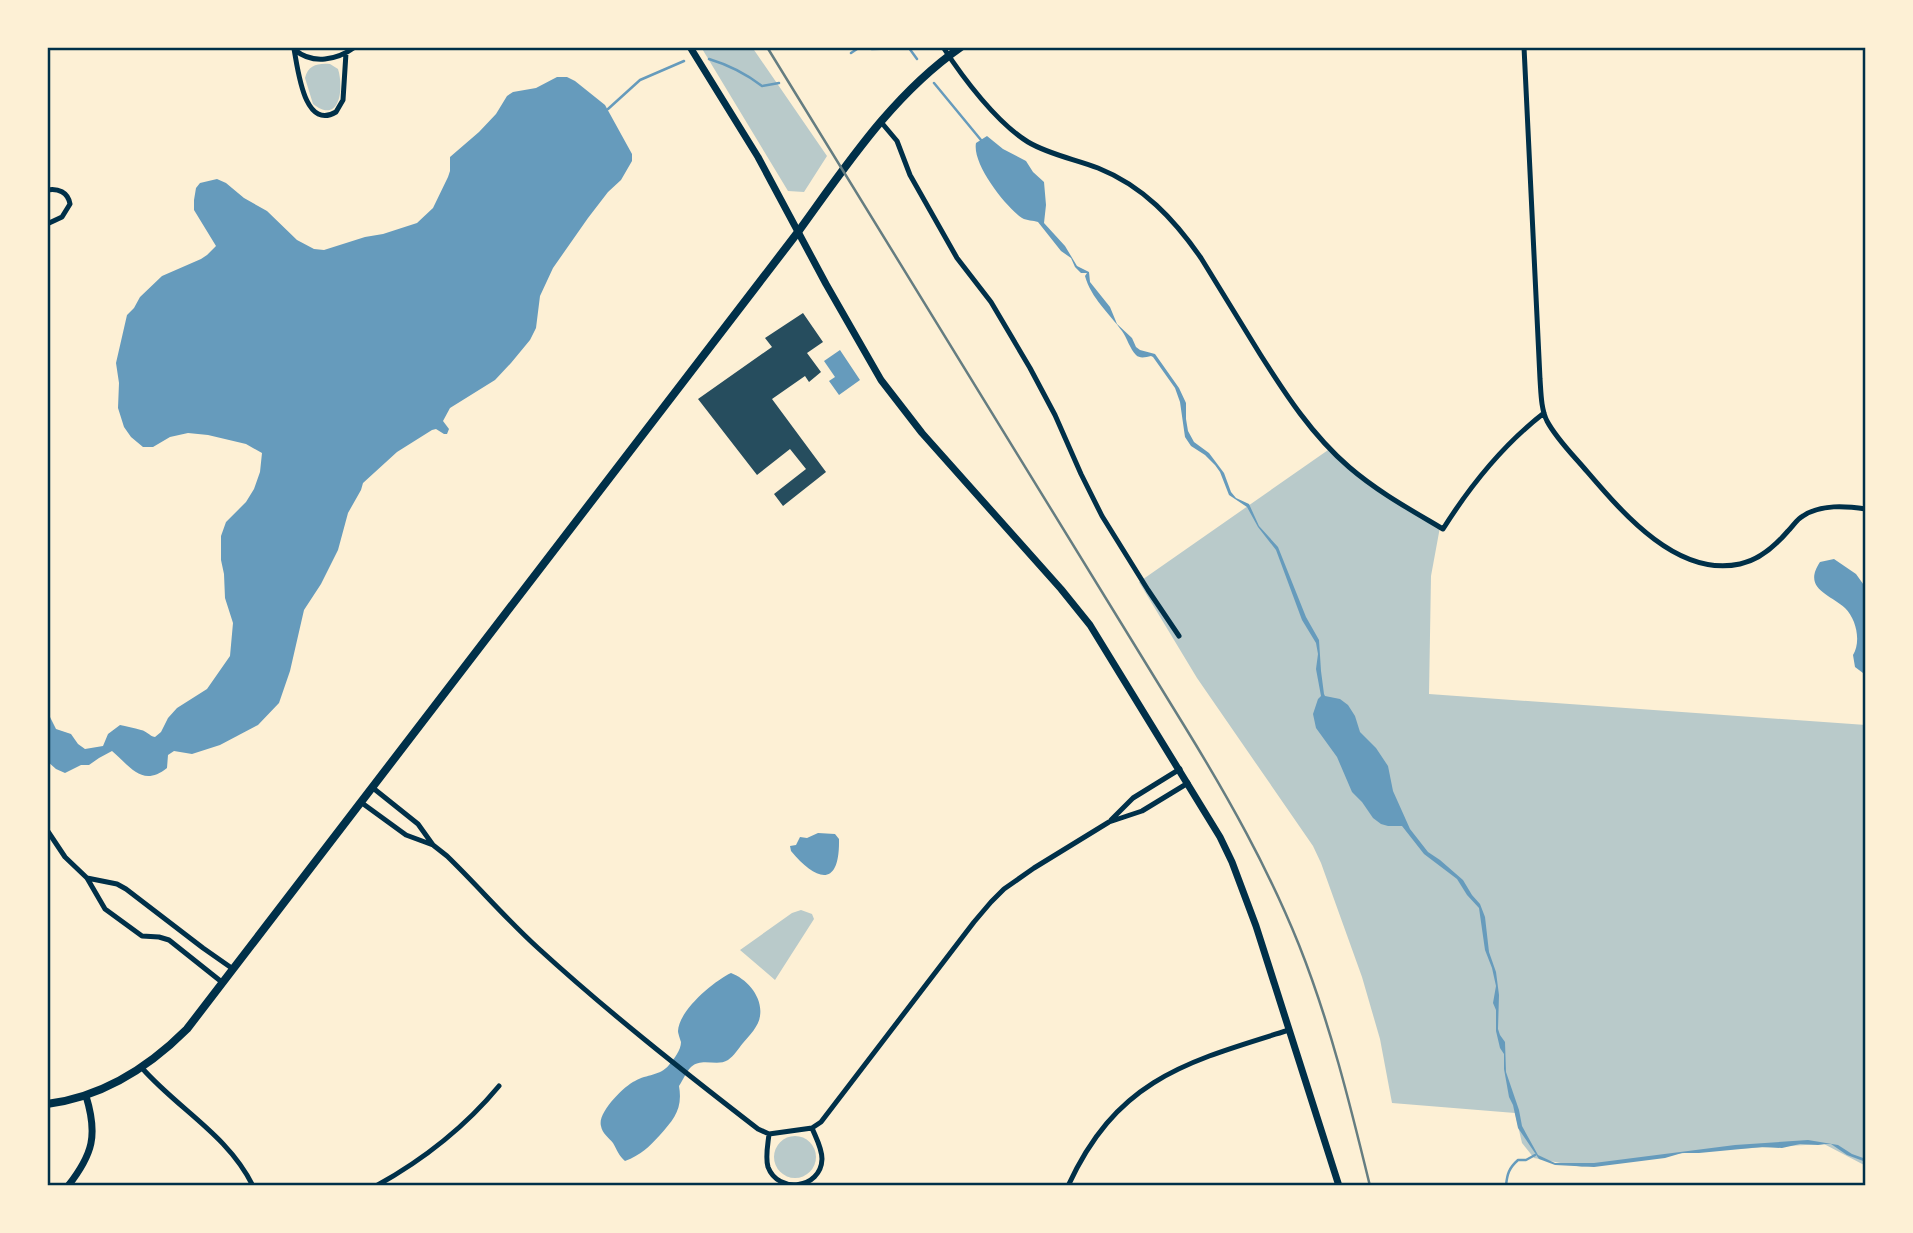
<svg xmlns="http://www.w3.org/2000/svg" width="1913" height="1233" viewBox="0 0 1913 1233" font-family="Barlow,sans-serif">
<rect width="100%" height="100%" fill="#fdf0d5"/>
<!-- green -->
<path fill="#b9caca" d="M701,47h51l75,109 -23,36 -16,-1z
M330,64l8,5c6,19 2,56 -25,35l-8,-26c3,-13 13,-15 25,-14z
M1331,448l40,36 69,43 -9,49 -2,118 437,31v441l-42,-22 -125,7 -117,16 -48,-9 -12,-15 -7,-30 -123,-10 -12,-64 -18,-62 -41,-114 -8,-17 -116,-168 -58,-96z
M801,910l11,4 2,5 -39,61 -35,-30 52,-37z
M774 1157a21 21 0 1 1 42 0a21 21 0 1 1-42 0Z"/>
<!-- water -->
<path fill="#669bbc" d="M557,77h10l8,4 30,24 27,49v7l-11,19 -13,12 -20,26 -35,50 -13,28 -4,32 -6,12 -19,23 -16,17 -45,28 -7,13 6,8 -2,5h-3l-8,-5 -4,1 -35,22 -34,31 -2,7 -13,23 -10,37 -17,34 -17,26 -14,61 -11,32 -21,22 -38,20 -28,9 -18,-3 -6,4 -1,13c-25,20 -37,-2 -55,-17l-13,7 -10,7h-8l-16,8 -9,-4 -9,-8v-50l9,18 15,5 7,10 7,5 18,-3 5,-12 12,-9c6,1 14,3 21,5 6,1 8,6 14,7l6,-5 7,-14 9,-10 30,-19 23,-33 3,-33 -8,-25 -1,-24 -3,-14v-24l5,-14 20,-20 8,-13 6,-17 2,-19 -16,-9 -38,-9 -20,-2 -18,4 -17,10h-10l-12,-10 -7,-10 -6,-19 1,-25 -3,-20 11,-48 7,-7 6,-11 22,-21 39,-17 6,-4 9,-9 -22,-36v-10l2,-12 4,-5 17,-4 9,4 18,15 23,13 30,29 17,9 10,1 41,-13 18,-3 34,-11 16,-15 15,-31 2,-6v-14l29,-25 17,-18 11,-18 6,-4 23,-4z
M987,136l16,13 23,12 7,11 11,10 2,23 -2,18 21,23 12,20 12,6 1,10 20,25 7,17 15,14 4,9 4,3 15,4 24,34 7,15v16l2,12 6,11 15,11 15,20 7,19 5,6 13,6 10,22 19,21 28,70 13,23 2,31 3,23 1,2 15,3 8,6 7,11 5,16 16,16 12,18 5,25 17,38 18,23 12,8 23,20 9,15 8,9 5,13 4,35 7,20 3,23 -1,34 2,6 5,7 1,30 13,38 3,16 16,29 17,8h39l141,-18 73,-5 30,5 14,9 14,5v3l-19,-7 -16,-11h-5l-8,1 -18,-1 -18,4 -20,-1 -63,6h-17l-17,5 -71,9 -39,-2 -16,-6 -21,-31 -5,-23 -4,-8 -5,-28v-15l-4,-6 -4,-17v-21l-3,-7 3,-17 -4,-18 -7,-18 -6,-42 -12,-13 -10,-16 -33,-25 -22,-28h-14l-7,-2 -8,-6 -11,-16 -10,-10 -15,-35 -21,-29 -3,-14 5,-15 3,-3 -5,-27 2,-15 -2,-11 -14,-23 -26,-70 -18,-23 -11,-20 -18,-12 -9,-23 -5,-7 -10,-10 -14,-9 -6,-9 -5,-35 -5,-14 -22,-31 -2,-1c-5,1 -11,3 -15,-1 -6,-6 -9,-17 -14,-24 -13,-18 -31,-33 -37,-55l2,-3h-6l-6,-6 -4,-9 -10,-7 -23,-29c-5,-2 -11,-1 -16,-4 -17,-12 -50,-54 -46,-75z
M840,350l20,30 -21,15 -10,-14 6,-4 -11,-16z
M1834,559l22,15 10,14v85h-3l-8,-6 -2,-12c8,-13 4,-35 -8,-47 -15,-14 -43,-19 -25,-46z
M818,833l17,1 4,5c1,50 -23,42 -48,12l-1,-5 6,-1 4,-8 7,1z
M731,973c16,6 32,24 29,43 -1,10 -11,20 -17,27 -5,6 -9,13 -15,17 -11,7 -26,-3 -37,7 -5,5 -8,13 -12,19 4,23 -5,33 -19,49 -11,12 -19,20 -35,26 -6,-5 -8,-11 -12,-18 -4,-5 -11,-10 -12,-17 -4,-13 23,-40 34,-45 12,-7 25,-5 34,-16 5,-6 12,-15 12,-23 -1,-3 -3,-9 -3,-11 1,-21 36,-50 53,-58z"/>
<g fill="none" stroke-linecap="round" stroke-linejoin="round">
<!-- stream -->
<path stroke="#669bbc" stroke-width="2.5" d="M867,47l5,2 37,-1 8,11
M851,53l9,-6
M709,59c20,6 36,14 53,27l17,-3
M934,83l47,57
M608,109l32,-29 44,-19
M1506,1186c1,-12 3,-18 12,-26h8l9,-5"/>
</g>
<!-- building -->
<path fill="#264d5e" d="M803,313l20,29 -16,11 14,19 -12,10 -4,-6 -33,23 54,73 -43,34 -9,-12 32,-25 -16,-20 -33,26 -59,-76 74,-52 -7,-9z"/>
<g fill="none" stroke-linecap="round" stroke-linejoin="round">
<!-- minor -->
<path stroke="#003049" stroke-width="5" d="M943,47c20,31 54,76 85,95 22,13 47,17 70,26 45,18 76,51 103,90 20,32 39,64 59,96 26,41 52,81 89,113 29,25 62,43 94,62 27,-43 61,-85 101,-116
M1524,47l16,332c1,14 1,30 7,42 9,17 24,32 37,47 37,43 92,110 156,96 19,-4 36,-19 48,-33 5,-5 9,-12 15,-15 18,-12 43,-10 63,-7
M294,49c4,20 10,82 42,63l7,-12 3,-47
M295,50c18,15 42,10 60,-3
M881,122l16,19 13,34 47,83 34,44 39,66 25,47 26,59 21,42 46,74 31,46
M47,190c11,-2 21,2 23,14l-8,13 -15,7
M373,788l45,36 15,21 14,11c31,30 59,63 91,92 70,64 145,123 220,181l11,5 43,-6 9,-6 153,-200 17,-20 13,-13 30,-21 75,-46 33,-11 46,-28
M362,803l44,32 27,10
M1111,820l22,-22 47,-29
M47,830l18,27 22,21 18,31 37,27 17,1 10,3 54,43
M87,878l30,6 9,5 77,59 30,21
M142,1068c36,41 86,67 111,118
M769,1134c-1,10 -4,23 -1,33 10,27 53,22 54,-8 0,-11 -6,-21 -10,-31
M376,1186c47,-26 89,-59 123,-100
M1068,1186c49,-107 118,-124 221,-156"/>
<!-- tertiary -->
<path stroke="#003049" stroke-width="7" d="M690,47l68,110 68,127 55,96 41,53 139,156 29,36 130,212 12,25 24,64 83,260
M68,1186c25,-32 30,-51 18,-90"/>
<!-- secondary -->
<path stroke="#003049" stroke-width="8" d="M47,1104c56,-7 101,-36 140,-75l611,-797c48,-66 94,-137 163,-185"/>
<!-- rail -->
<path stroke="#657d81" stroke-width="2.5" d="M767,47l418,680c43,70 83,141 114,218 31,78 51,159 71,241"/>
</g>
<!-- border -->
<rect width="1913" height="1233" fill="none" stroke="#fdf0d5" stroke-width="98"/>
<rect x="49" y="49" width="1815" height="1135" fill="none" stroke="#003049" stroke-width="2.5"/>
</svg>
